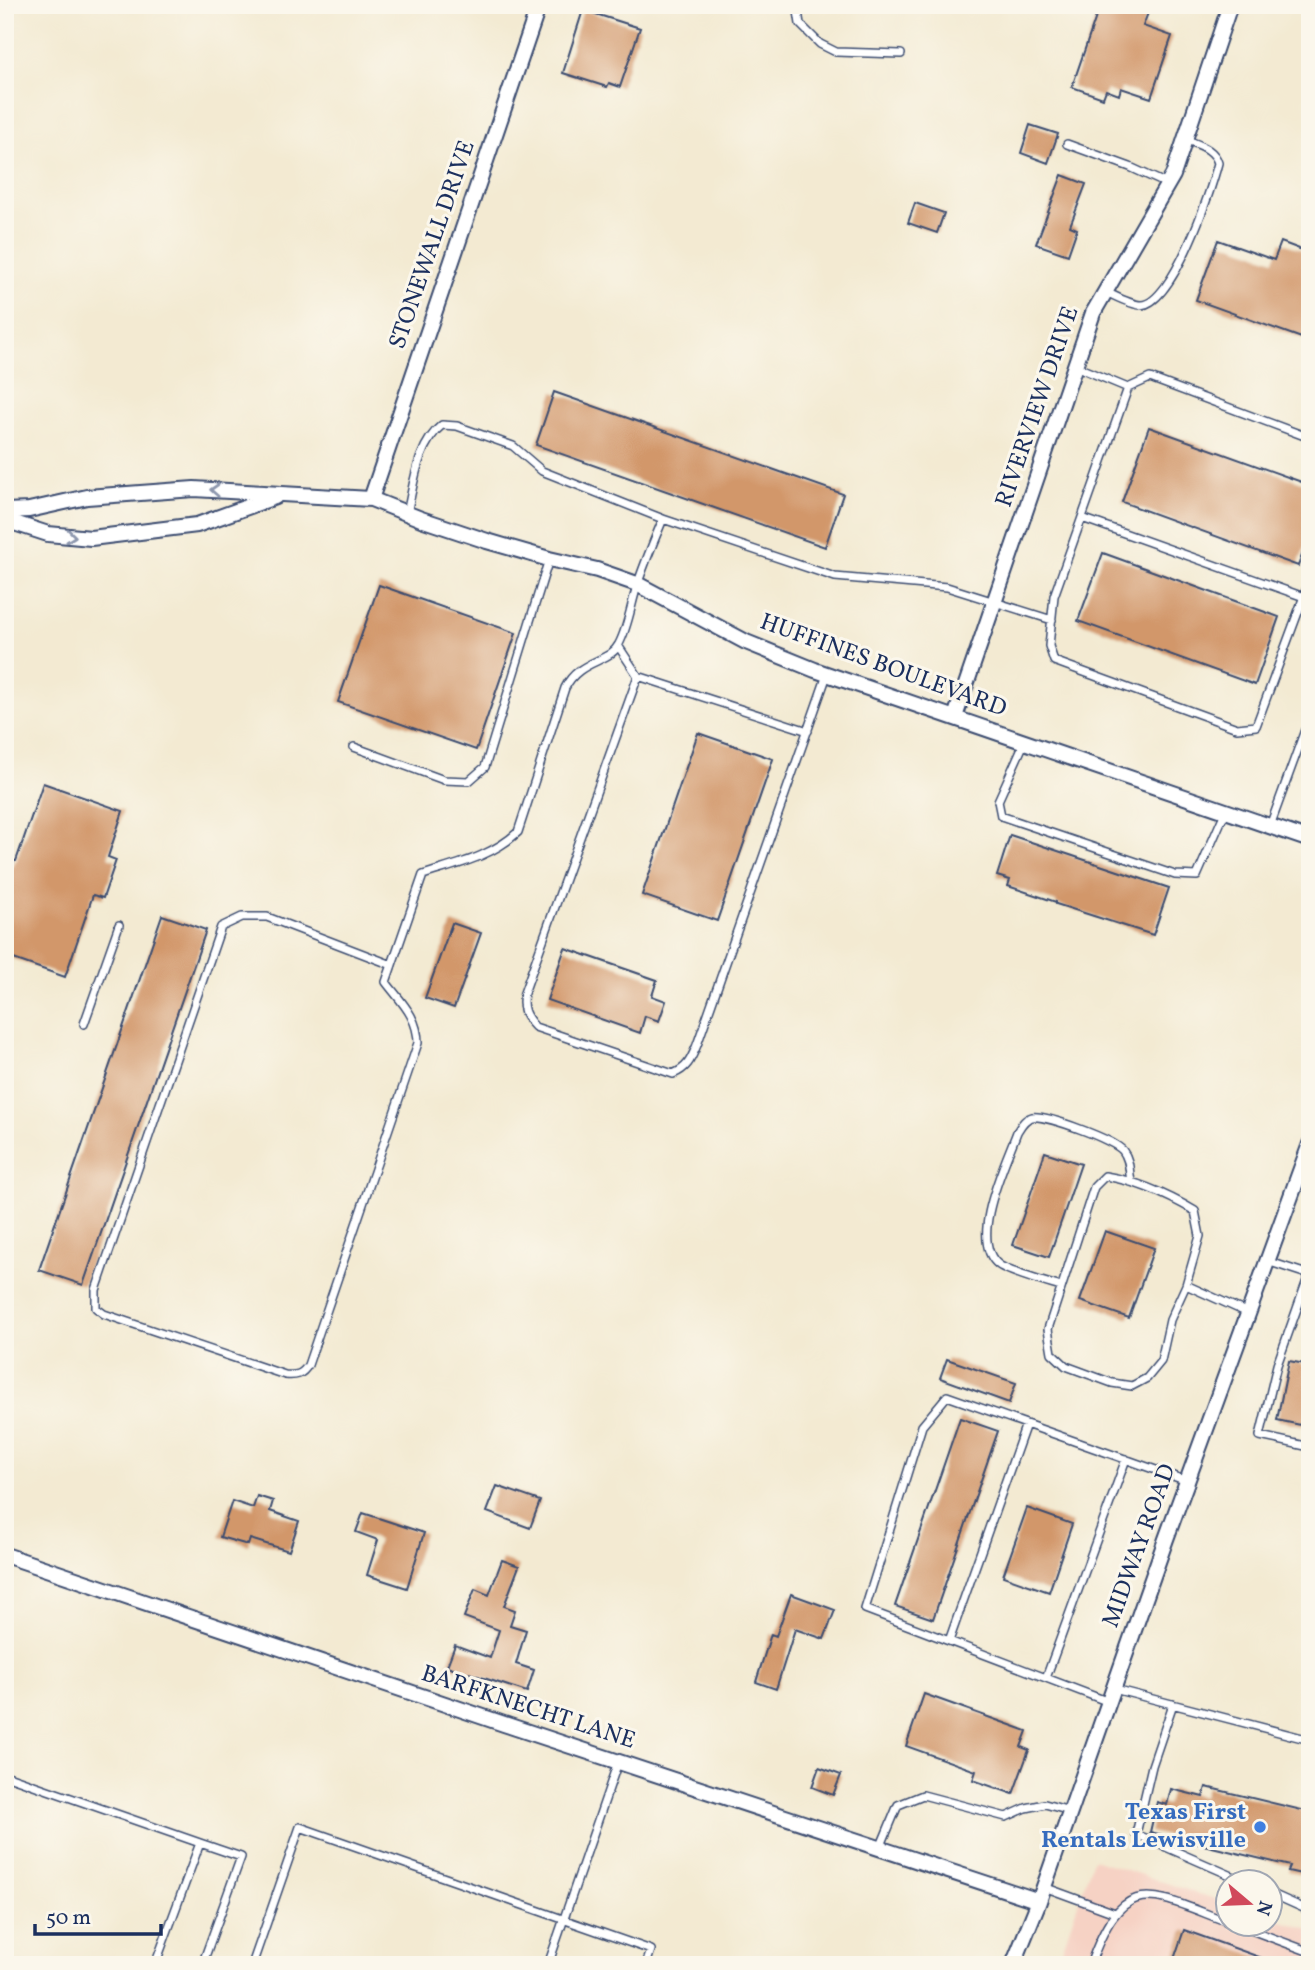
<svg xmlns="http://www.w3.org/2000/svg" width="1315" height="1970" viewBox="0 0 1315 1970" font-family="Vollkorn,serif">
<rect width="100%" height="100%" fill="#fbf7ec"/>
<filter id="ink" filterUnits="userSpaceOnUse"><feTurbulence type="fractalNoise" baseFrequency=".0143" numOctaves="2"/><feDisplacementMap in="SourceGraphic" scale="14" xChannelSelector="R" yChannelSelector="G"/><feConvolveMatrix kernelMatrix="1 2 1 2 8 2 1 2 1" color-interpolation-filters="sRGB"/></filter>
<filter id="wash" filterUnits="userSpaceOnUse"><feTurbulence type="fractalNoise" baseFrequency=".00686" numOctaves="4" result="noise"/><feDisplacementMap in="SourceGraphic" scale="28" xChannelSelector="R" yChannelSelector="G"/><feGaussianBlur stdDeviation="1.57" result="paint"/><feColorMatrix in="noise" values="0 0 0 0 0 0 0 0 0 0 0 0 0 0 0 0 0 1.4 0 .05"/><feComposite in="paint" operator="in"/></filter>
<g filter="url(#wash)">
<rect width="100%" height="100%" fill="#f3ead2"/>
<!-- built -->
<path fill="#f6d2c4" d="M1093,1859l134,44 1,21h42v-7l40,13v35h-253z"/>
<g id="blocks">
<!-- building -->
<path fill="#d2976a" d="M1100,5h51l-8,21 29,10 -21,62 -30,-10 -2,7 -13,-5 -3,8 -31,-11z
M583,10l57,18 -20,59 -11,-4 -2,4 -44,-14z
M1030,125l28,9 -10,29 -27,-10z
M1062,175l24,9 -16,42 7,3 -9,26 -32,-11z
M915,203l29,10 -7,20 -29,-10z
M1218,240l56,20 7,-18 29,11v88l-114,-41z
M554,392l289,102 -18,53 -289,-102z
M1149,427l161,58v49l-12,32 -176,-64z
M1103,553l176,64 -24,68 -177,-64z
M379,585l137,48 -40,117 -138,-48z
M698,733l75,26 -56,162 -75,-26z
M43,783l80,28 -15,46 8,3 -13,38 -10,-3 -28,82 -60,-21v-70l9,-25h2z
M1010,835l159,53 -16,47 -97,-31v-2l-48,-16 2,-6 -13,-4z
M162,915l44,15 -123,355 -44,-15z
M452,923l29,10 -27,75 -29,-10z
M565,948l92,32 -5,16 14,5 -7,20 -14,-5 -5,17 -93,-33z
M1045,1152l36,12 -32,93 -36,-12z
M1105,1231l49,17 -25,70 -49,-17z
M947,1359l69,24 -7,20 -69,-25z
M1289,1361l21,4v62l-33,-7z
M960,1418l38,13 -65,188 -38,-13z
M497,1486l43,15 -10,27 -43,-16z
M257,1496l16,5 -3,10 29,10 -10,30 -39,-12 -2,6 -28,-8 12,-36 21,7z
M1027,1508l45,16 -23,68 -46,-16z
M363,1513l61,20 -17,55 -40,-13 11,-35 -22,-8z
M502,1560l17,6 -15,40 11,4 -5,15 16,5 -10,34 18,6 -7,22 -80,-26 8,-21 35,13 9,-28 -35,-13 11,-28 14,6z
M791,1594l44,16 -11,29 -29,-10 -19,60 -20,-7 15,-48 5,2z
M924,1694l103,37 -6,16 8,3 -16,44 -40,-14 3,-9 -70,-25z
M819,1767l22,8 -8,20 -21,-8z
M1206,1787l104,25v64l-22,-5 2,-5 -140,-34 7,-30 10,3 4,-16 32,8z
M1184,1930l92,33 -1,2h-103z"/>
</g>
</g>
<g filter="url(#ink)">
<use href="#blocks" fill-opacity="0" stroke="#3b4b6f" stroke-width="2"/>
<g fill="none" stroke-linecap="round" stroke-linejoin="round">
<!-- service casing -->
<g stroke="#3b4b6f" stroke-width="10">
<path id="service" d="M797,5l3,19 20,20 16,8 65,2
M1067,144l63,23 37,17
M1106,292c9,4 25,13 35,13 32,-1 70,-114 77,-142 -4,-15 -20,-18 -33,-24
M1075,366l53,22 22,-10 160,60
M1128,388l-74,208 -5,50 5,15 183,67 19,-2 54,-146
M407,513c7,-29 10,-68 35,-88l15,1 56,20 29,25 121,48 172,58 112,10 105,33
M1082,518l222,79
M619,647l19,29 -114,317c-3,15 1,23 11,34l138,47c15,-6 18,-15 24,-29l130,-370
M638,676l170,55
M1025,741l-27,60 3,15 174,59 22,1 29,-66
M354,747l90,33 25,1 16,-14 64,-208
M1270,826l35,-96
M392,965l-125,-48h-25l-21,10 -125,363v18l8,6 181,61c11,1 17,0 23,-10l110,-322c0,-26 -17,-41 -32,-61l37,-107c34,-11 68,-18 95,-43l47,-144c14,-29 45,-25 54,-44 9,-17 12,-39 18,-58 7,-22 17,-45 26,-67
M84,1024l35,-99
M1267,1261l43,14
M1309,1275l-32,90 -17,71 50,11
M1186,1285l-16,35 -9,41 -14,17 -15,8 -20,-3 -46,-17 -14,-13 -4,-24 46,-142 11,-11c32,5 63,19 90,35l5,25 -14,49 62,28
M1061,1287c-13,-4 -53,-15 -62,-22 -32,-24 7,-103 18,-133 4,-6 7,-13 15,-15 15,-2 83,23 91,34 7,9 6,20 8,31
M949,1641l77,-217
M1046,1678l80,-219
M1114,1689l196,51
M1109,1702l-244,-93 57,-183 25,-30 240,85
M1173,1704l-21,62 -16,68 110,48
M5,1775l195,68 -45,122
M200,1843l41,14 -39,108
M880,1848l18,-43 25,-10 83,22 20,-9 19,-4 25,7
M1044,1887l71,26
M1270,1893l40,18
M1235,1924l75,28
M252,1965l48,-138 351,123 -5,15
M548,1965l70,-203
M1090,1965c34,-94 60,-72 138,-43"/>
</g>
<!-- minor casing -->
<g stroke="#3b4b6f" stroke-width="18">
<path id="minor" d="M371,499l168,-494
M5,511l24,-1 58,-13 107,-8 177,10 50,20 66,22 62,18 48,11 40,14 109,58 69,28 495,170
M5,520l43,14 43,4 106,-13 78,-28
M955,717l138,-404 80,-138 57,-170
M5,1555l499,169 535,177
M1013,1965l26,-64 127,-362 144,-395"/>
</g>
<!-- service -->
<use href="#service" stroke="#fff" stroke-width="7"/>
<!-- minor -->
<use href="#minor" stroke="#fff" stroke-width="14"/>
</g>
<!-- one-way arrows -->
<defs><path id="oneway-chevron" d="M-2-3.5L2.5 0L-2 3.5" fill="none" stroke-width="1.6" stroke-linecap="round" stroke-linejoin="round" transform="scale(1.75)"/></defs>
<g stroke="#8d97ae">
<use href="#oneway-chevron" transform="translate(215 490) rotate(-177)"/>
<use href="#oneway-chevron" transform="translate(71 536) rotate(6)"/>
</g>
</g>
<!-- markers -->
<circle fill="#3f7fe0" stroke="#fbf7ec" stroke-width="2.5" cx="1260" cy="1827" r="7"/>
<g text-anchor="middle" dominant-baseline="central" stroke-width="6" stroke-linejoin="round" paint-order="stroke">
<!-- street labels -->
<g font-size="24" fill="#1b2f5e" stroke="#fbf7ec">
<text transform="translate(433 245) rotate(-71)">STONEWALL DRIVE</text>
<text transform="translate(1038 407) rotate(-71)">RIVERVIEW DRIVE</text>
<text transform="translate(883 666) rotate(20)">HUFFINES BOULEVARD</text>
<text transform="translate(1140 1546) rotate(-70)">MIDWAY ROAD</text>
<text transform="translate(528 1708) rotate(18)">BARFKNECHT LANE</text>
</g>
<!-- shop labels -->
<g font-size="24" font-weight="bold" fill="#366cbe" stroke="#fbf7ec" text-anchor="end">
<text x="1246" y="1813">Texas First<tspan x="1246" dy="28">Rentals Lewisville</tspan></text>
</g>
</g>
<!-- margin -->
<rect width="1315" height="1970" fill="none" stroke="#fbf7ec" stroke-width="28"/>
<!-- north arrow -->
<g transform="translate(1249 1903) rotate(109)"><circle r="33" fill="#fbf7ec" stroke="#a1a7b3" stroke-width="2"/>
<path d="M0-5L12 26L0 18L-12 26Z" fill="#d1495b"/>
<text y="-10" font-size="19" font-weight="bold" text-anchor="middle" fill="#1b2f5e">N</text>
</g>
<!-- scale -->
<path d="M35 1924v10h126v-10" fill="none" stroke="#1b2f5e" stroke-width="3.5"/>
<text x="46" y="1924" font-size="21" fill="#1b2f5e" stroke="#fbf7ec" stroke-width="5" paint-order="stroke">50 m</text>
</svg>
